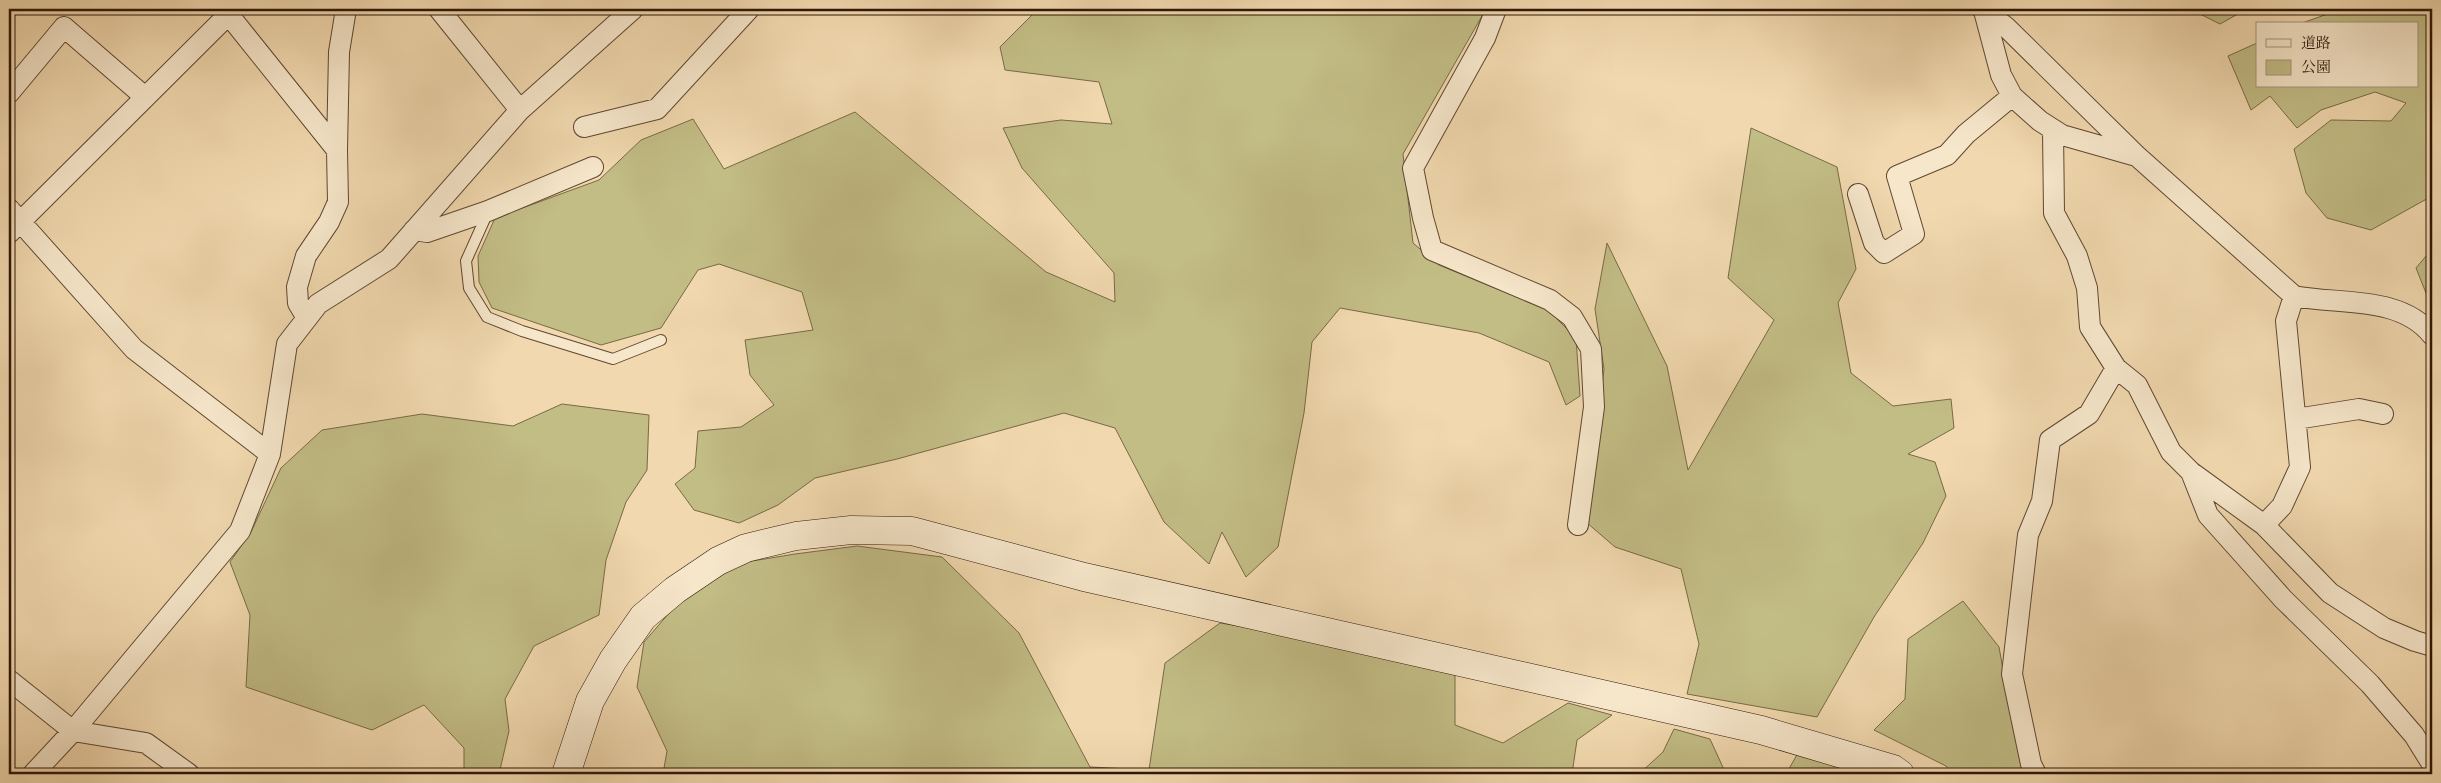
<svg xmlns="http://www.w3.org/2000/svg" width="2441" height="783" viewBox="0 0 2441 783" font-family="'EB Garamond','Noto Serif JP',serif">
<rect width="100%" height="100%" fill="#f1d8ae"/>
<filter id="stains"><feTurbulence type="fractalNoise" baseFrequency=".004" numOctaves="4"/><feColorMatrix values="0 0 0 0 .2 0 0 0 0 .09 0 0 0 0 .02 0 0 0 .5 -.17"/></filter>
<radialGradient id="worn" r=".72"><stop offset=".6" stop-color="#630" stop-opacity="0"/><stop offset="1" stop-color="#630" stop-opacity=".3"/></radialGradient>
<!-- green -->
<path fill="#c2bc85" stroke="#786a47" d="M1038,9h448l-83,145 10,89 26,22 109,45 28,28 4,58 -14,9 -17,-43 -70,-29 -139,-25 -28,34 -8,71 -26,134 -32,30 -24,-45 -13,32 -45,-42 -49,-94 -51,-15 -167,46 -82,19 -37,27 -39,18 -45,-13 -19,-26 20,-16 3,-37 43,-4 33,-22 -24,-30 -5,-35 68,-10 -11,-38 -83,-28 -21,6 -37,58 -60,17 -109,-37 -13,-26 -1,-26 17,-38 104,-38 42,-40 52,-21 31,50 131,-57 191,160 69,30 -1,-29 -92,-105 -19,-40 58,-8 51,4 -13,-42 -94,-12 -5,-23z
M2190,9h57l-27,15z
M2342,9h90v187l-61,34 -44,-12 -21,-25 -12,-44 37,-29 60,1 15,-18 -31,-11 -54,18 -24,18 -27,-32 -19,14 -23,-54 29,-13v43h160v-62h-118z
M1751,128l86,39 19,102 -18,34 13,70 42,33 58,-7 3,29 -46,26 27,8 11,34 -23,47 -49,74 -57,100 -130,-23 12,-50 -18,-75 -66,-22 -29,-25 18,-153 -9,-60 12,-66 60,123 21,104 86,-150 -46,-42z
M2432,249v51l-4,-2 -12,-30z
M562,404l87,11 -2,55 -21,32 -20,58 -7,55 -65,31 -29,53 4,32 -10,43h-35v-26l-40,-43 -52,25 -126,-43 4,-72 -20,-53 21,-30 30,-64 41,-38 100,-16 91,12z
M857,546l85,11 77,76 71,134 59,3 16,-107 55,-40 109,18 126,31v53l48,18 65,-40 44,12 -35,25 -5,34h-909l4,-23 -30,-64 7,-45 33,-38 63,-41 55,-9z
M1963,601l36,46 8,45 22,82h-77l-6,-8 -72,-36 31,-31 3,-60z
M1674,729l36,10 16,35h-87l24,-22z
M1798,753l70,21h-82z"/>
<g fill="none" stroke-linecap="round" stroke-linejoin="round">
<!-- lane casing -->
<g stroke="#5f4732" stroke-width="12">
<path id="lane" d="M488,212l-22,49 3,27 18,29 35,14 91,28 48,-19"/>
</g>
<!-- street casing -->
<g stroke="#5f4732" stroke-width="22">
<path id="street" d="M224,9l113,141 1,52 -9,20 -23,34 -9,31 1,16 9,15
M439,9l81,101
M1496,9l-11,29 -72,130 10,50 9,32 118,50 22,17 19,32 3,58 -16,118
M1982,9l24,18 132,130 156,139c45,9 106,-1 138,39
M1984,11l17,64 11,21 28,25 22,14 74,21
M9,93l55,-66 81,70
M584,127l73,-18 92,-100
M2053,130l1,83 23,43 10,32 3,39 26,41 21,17 34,67 20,20 73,53 66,68 54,35 31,13 17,5
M337,150l2,-98 7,-43
M1858,194l16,49 10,10 30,-19 -17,-58 50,-21 19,-21 46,-38
M9,209l125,140 136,105
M414,230l13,2 61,-21 105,-44
M9,233l225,-224
M2296,419l63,-10 24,5
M2191,472l17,43 75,84 87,85 44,51 18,29
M2264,525l18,-19 18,-39 -14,-146 8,-25
M9,680l64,51 73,12 43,31
M33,774l40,-43 167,-200 30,-77 17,-110 31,-40 71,-45 131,-149 113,-101
M2036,774l-5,-10 -19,-90 16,-139 14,-34 8,-61 39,-26 27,-46"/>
</g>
<!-- secondary casing -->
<g stroke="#2e1709" stroke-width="29">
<path id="secondary" d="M566,774l24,-73 23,-41 30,-43 32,-27 43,-29 28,-13 50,-12 55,-6 61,1 172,46 677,153 132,39 7,5"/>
</g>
<!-- lane -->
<use href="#lane" stroke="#f6e6ca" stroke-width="10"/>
<!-- street -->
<use href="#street" stroke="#f6e6ca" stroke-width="20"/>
<!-- secondary -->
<use href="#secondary" stroke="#f6e6ca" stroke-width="28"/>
</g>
<!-- margin -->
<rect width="2441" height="783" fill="none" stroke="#f1d8ae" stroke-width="30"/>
<rect x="10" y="10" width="2421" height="763" fill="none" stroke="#2e1709" stroke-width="2.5"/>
<rect x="15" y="15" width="2411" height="753" fill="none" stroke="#2e1709"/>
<!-- legend -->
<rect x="2256" y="22" width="162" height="65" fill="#f6e6ca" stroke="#a6937d"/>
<rect x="2266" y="39" width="25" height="8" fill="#f6e6ca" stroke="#a6937d"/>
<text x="2301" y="48" font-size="15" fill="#2e1709">道路</text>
<rect x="2266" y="60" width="25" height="15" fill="#c2bc85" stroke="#a6937d"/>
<text x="2301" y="72" font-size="15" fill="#2e1709">公園</text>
<rect width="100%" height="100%" filter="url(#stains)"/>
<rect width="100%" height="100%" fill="url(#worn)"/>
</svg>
